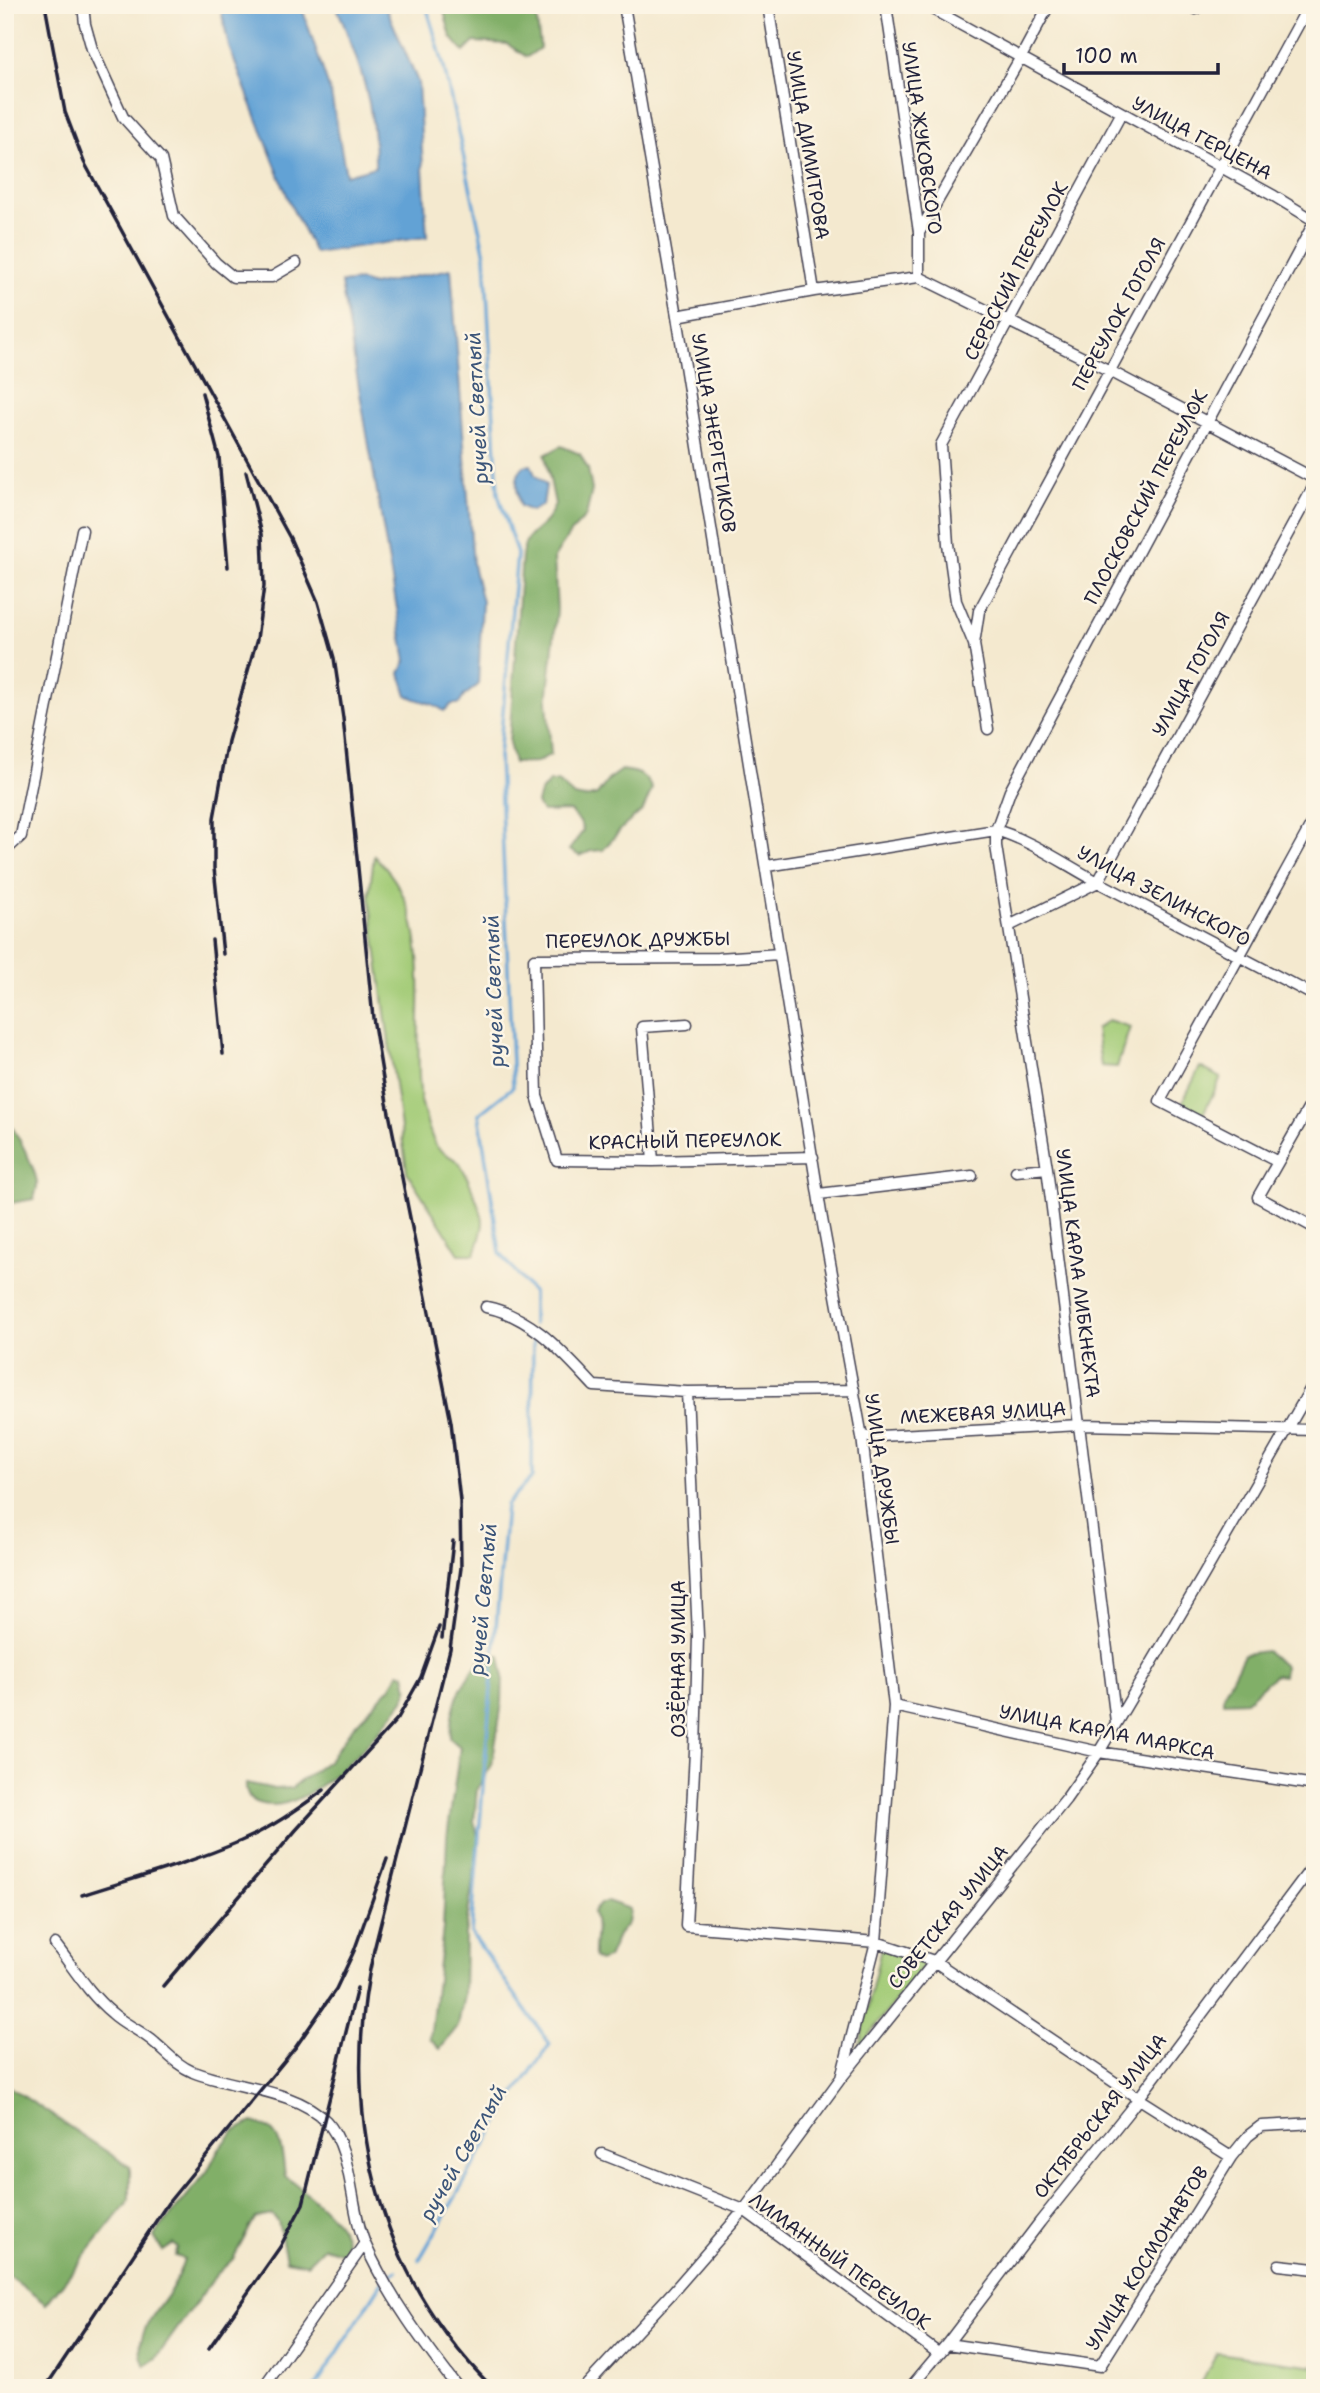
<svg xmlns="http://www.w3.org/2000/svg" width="1320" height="2393" viewBox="0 0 1320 2393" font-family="'Shantell Sans',sans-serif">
<rect width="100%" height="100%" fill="#fcf5e5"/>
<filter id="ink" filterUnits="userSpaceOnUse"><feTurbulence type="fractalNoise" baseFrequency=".0143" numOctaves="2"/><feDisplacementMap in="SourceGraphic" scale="14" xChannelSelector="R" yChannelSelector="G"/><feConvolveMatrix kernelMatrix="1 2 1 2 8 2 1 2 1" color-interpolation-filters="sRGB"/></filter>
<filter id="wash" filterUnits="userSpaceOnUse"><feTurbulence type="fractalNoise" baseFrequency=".00686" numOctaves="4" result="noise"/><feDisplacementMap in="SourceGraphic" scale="28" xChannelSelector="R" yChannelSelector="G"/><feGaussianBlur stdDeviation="1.57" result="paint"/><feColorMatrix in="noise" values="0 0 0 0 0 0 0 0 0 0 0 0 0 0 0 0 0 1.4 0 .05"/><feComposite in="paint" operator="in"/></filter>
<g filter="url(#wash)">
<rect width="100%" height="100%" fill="#f4e9cf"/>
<!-- green -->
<path fill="#a2cb76" stroke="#627658" stroke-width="2" d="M374,856c68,61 36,164 47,244 2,9 11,44 18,49 6,6 16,9 21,15 6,8 24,52 23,59 -1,11 -5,22 -8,31h-16l-52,-82 -38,-276z
M1108,1020l22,7 -13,40 -16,-1 -5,-37z
M1200,1067l21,11 -19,38 -21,-11z
M881,1948l44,16 -66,83z
M1217,2353l98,13v22h-116z"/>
<!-- forest -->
<path fill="#81af67" stroke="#526851" stroke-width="2" d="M448,5h90c-4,15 2,28 2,43l-13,9 -20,-13 -33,-2 -10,10 -13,-15 -8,-29z
M561,446l19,8 8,15 4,21 -6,26 -16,17 -16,25 3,52 -10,92 4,52 -14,8 -23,1 -5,-20 13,-188c4,-22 11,-20 24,-34 4,-5 7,-12 9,-17l-10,-49z
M622,770c16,2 23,4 30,19l-9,21 -21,18 -19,22 -12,1 -11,5 -11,-6 14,-19 -3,-9 -10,-11 -28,1 -5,-9 3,-10 9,-11h9l16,14 11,2 12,-3 11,-15z
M5,1117c11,14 29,48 32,65 1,6 -2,11 -3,17l-22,4 -7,-6z
M1266,1651l18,15 -1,10 -8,-1 -29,26 -23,1v-7l21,-41z
M485,1654l15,2 3,17 -1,30 -10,62 -15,24 -3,32 5,18 -14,96 -1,60 -6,31 -18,23 -10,-10 13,-111 4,-91 13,-90 -10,-9c1,-38 12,-55 35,-84z
M399,1673l6,1 3,15 -4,11c-26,34 -97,119 -145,103 -10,-3 -14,-10 -13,-20l29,6 16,-1 38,-28 24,-33 37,-39z
M607,1901l23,8 -2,14 -10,12 -10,23 -9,3 -5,-4c-1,-16 5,-29 -1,-45l7,-8z
M5,2084l125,83v32l-84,105 -41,-31z
M252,2122c30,6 30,27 33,54 15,11 60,46 61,66 0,3 -2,7 -3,11l-19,-6 -17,17 -21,-4 -8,-39 -6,-6 -17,3 -22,41 -17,16 -60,83 -11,8c-16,-31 14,-55 28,-80 5,-9 8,-18 11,-27l-9,-3 3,-8 -4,-4 -11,7 -9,-14 2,-4 51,-61 10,-20 16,-20z"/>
<!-- water -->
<path fill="#62a2d5" stroke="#426288" stroke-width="2" d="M220,5h81l30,89 15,81 29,-8c1,-62 -16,-105 -39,-162h49l33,77 9,155 -112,16 -23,-45 -63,-161z
M451,269l22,296 9,37 -4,83 -14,11 -5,8h-7l-8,7c-15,-12 -22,-7 -37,-16l-7,-22 6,-12 -65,-378 19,-2 13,4z
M531,465l4,10 11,10 -3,20 -12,6 -11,-5c-3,-15 -7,-29 4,-40z"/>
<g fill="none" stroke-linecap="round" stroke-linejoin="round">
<!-- stream -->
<path stroke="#62a2d5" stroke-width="3.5" d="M426,5l18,62 41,188 13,239 19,60 -18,202 14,331 -34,27 21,139 33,40v31
M419,2260l96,-166 35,-50 -79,-111 35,-428 26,-28 1,-145
M315,2388l69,-109 13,-8"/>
</g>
</g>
<g filter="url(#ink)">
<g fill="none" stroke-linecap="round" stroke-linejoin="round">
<!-- minor casing -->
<g stroke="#424051" stroke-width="13">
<path id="minor" d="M83,5l2,19 7,25 31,68 38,42 13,57 42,47 17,14h39l24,-14
M624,5l53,311 145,903 40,218 32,269 -18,236 -35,136
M768,5l46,286
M886,5l33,227v45
M925,5l349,191 41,25
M1190,5l6,4
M920,231l101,-174 28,-52
M919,277l189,93 207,109
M677,316l137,-25 105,-14
M974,644l5,-33 330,-606
M988,729l-14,-85 -18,-43 -8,-57 -7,-99 180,-331
M5,851l16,-15 61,-306
M767,866l229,-36c36,11 67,33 100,51 73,38 146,76 219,115
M1009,926l89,-44 217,-398
M779,954l-61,4 -184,1 3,137 20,64 96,1 160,-4
M1315,1097l-57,100 57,31
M653,1161l-11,-134 45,-3
M1278,1162l-118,-61 155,-283
M1016,1171l31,-3
M819,1194l153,-18
M486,1307c46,9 77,46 108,79l93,6 167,-2
M687,1392l11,244 -3,115 -9,175 190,16 58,19 204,137 93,59
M862,1437l218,-12 235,5
M894,1706l205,46 216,33
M1116,1722l-69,-554 -51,-322v-16l14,-39 305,-570
M55,1944c18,23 34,50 57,69 13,12 30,18 43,30 13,11 22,22 38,29 40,16 102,17 133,49 28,29 23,88 40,125 23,51 58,98 92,142
M602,2154l142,56 194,143
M1279,2265l36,4
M947,2344l153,22 131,-209 17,-21 13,-10 54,-3
M263,2388l102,-145
M584,2388l87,-94 73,-84 97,-132 225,-279 33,-47 104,-176 112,-195
M910,2388l37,-44 93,-122 89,-111 186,-248"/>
</g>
<!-- minor -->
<use href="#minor" stroke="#fff" stroke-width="10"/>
<!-- rail -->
<path stroke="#22223b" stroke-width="3.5" d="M45,5l20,107 19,50 206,376 28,64 16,56 9,60 30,300 14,85 64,319 9,79 1,67 -11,81 -76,301c-36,159 1,322 119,438
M202,393l17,64 9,110
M212,940l11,114
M223,954l-9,-86v-50l14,-77 29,-102 7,-53 -2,-52 -16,-62
M442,1638l11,-97
M82,1895c53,-17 108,-32 159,-54 30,-13 57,-32 83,-51
M163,1986l133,-156 102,-112 23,-41 18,-50
M209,2348l71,-101 23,-43 54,-216
M45,2388l123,-185 127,-155 41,-59 18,-38 33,-92"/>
</g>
</g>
<g text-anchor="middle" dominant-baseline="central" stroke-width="5" stroke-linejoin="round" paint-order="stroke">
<!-- street labels -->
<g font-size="19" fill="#22223b" stroke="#fcf5e5">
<text transform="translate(922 138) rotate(82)">УЛИЦА ЖУКОВСКОГО</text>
<text transform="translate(1202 138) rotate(28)">УЛИЦА ГЕРЦЕНА</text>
<text transform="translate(808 145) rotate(81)">УЛИЦА ДИМИТРОВА</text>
<text transform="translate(1016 271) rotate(-62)">СЕРБСКИЙ ПЕРЕУЛОК</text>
<text transform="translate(1119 314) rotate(-61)">ПЕРЕУЛОК ГОГОЛЯ</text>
<text transform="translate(714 433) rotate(81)">УЛИЦА ЭНЕРГЕТИКОВ</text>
<text transform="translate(1146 497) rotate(-62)">ПЛОСКОВСКИЙ ПЕРЕУЛОК</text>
<text transform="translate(1191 674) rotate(-61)">УЛИЦА ГОГОЛЯ</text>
<text transform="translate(1164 896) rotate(28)">УЛИЦА ЗЕЛИНСКОГО</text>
<text transform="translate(638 940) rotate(-1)">ПЕРЕУЛОК ДРУЖБЫ</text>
<text transform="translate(685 1141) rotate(-1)">КРАСНЫЙ ПЕРЕУЛОК</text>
<text transform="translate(1078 1273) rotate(83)">УЛИЦА КАРЛА ЛИБКНЕХТА</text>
<text transform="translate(983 1413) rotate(-3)">МЕЖЕВАЯ УЛИЦА</text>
<text transform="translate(882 1469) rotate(82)">УЛИЦА ДРУЖБЫ</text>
<text transform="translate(678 1659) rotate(-90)">ОЗЁРНАЯ УЛИЦА</text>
<text transform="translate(1107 1732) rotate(11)">УЛИЦА КАРЛА МАРКСА</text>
<text transform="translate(948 1917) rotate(-51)">СОВЕТСКАЯ УЛИЦА</text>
<text transform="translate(1100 2116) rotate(-52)">ОКТЯБРЬСКАЯ УЛИЦА</text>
<text transform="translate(1147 2258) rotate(-58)">УЛИЦА КОСМОНАВТОВ</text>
<text transform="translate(840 2261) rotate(36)">ЛИМАННЫЙ ПЕРЕУЛОК</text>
</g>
<!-- water labels -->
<g font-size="21" font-style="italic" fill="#3c5579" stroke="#fcf5e5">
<text transform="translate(477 408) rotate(-93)">ручей Светлый</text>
<text transform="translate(494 991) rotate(-92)">ручей Светлый</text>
<text transform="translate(483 1599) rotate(-85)">ручей Светлый</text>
<text transform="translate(463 2153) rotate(-60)">ручей Светлый</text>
</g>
</g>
<!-- margin -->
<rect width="1320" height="2393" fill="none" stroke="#fcf5e5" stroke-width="28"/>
<!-- scale -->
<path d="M1064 63v10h154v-10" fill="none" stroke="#22223b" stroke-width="3.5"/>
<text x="1075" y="63" font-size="21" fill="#22223b" stroke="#fcf5e5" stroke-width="5" paint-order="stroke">100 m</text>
</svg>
